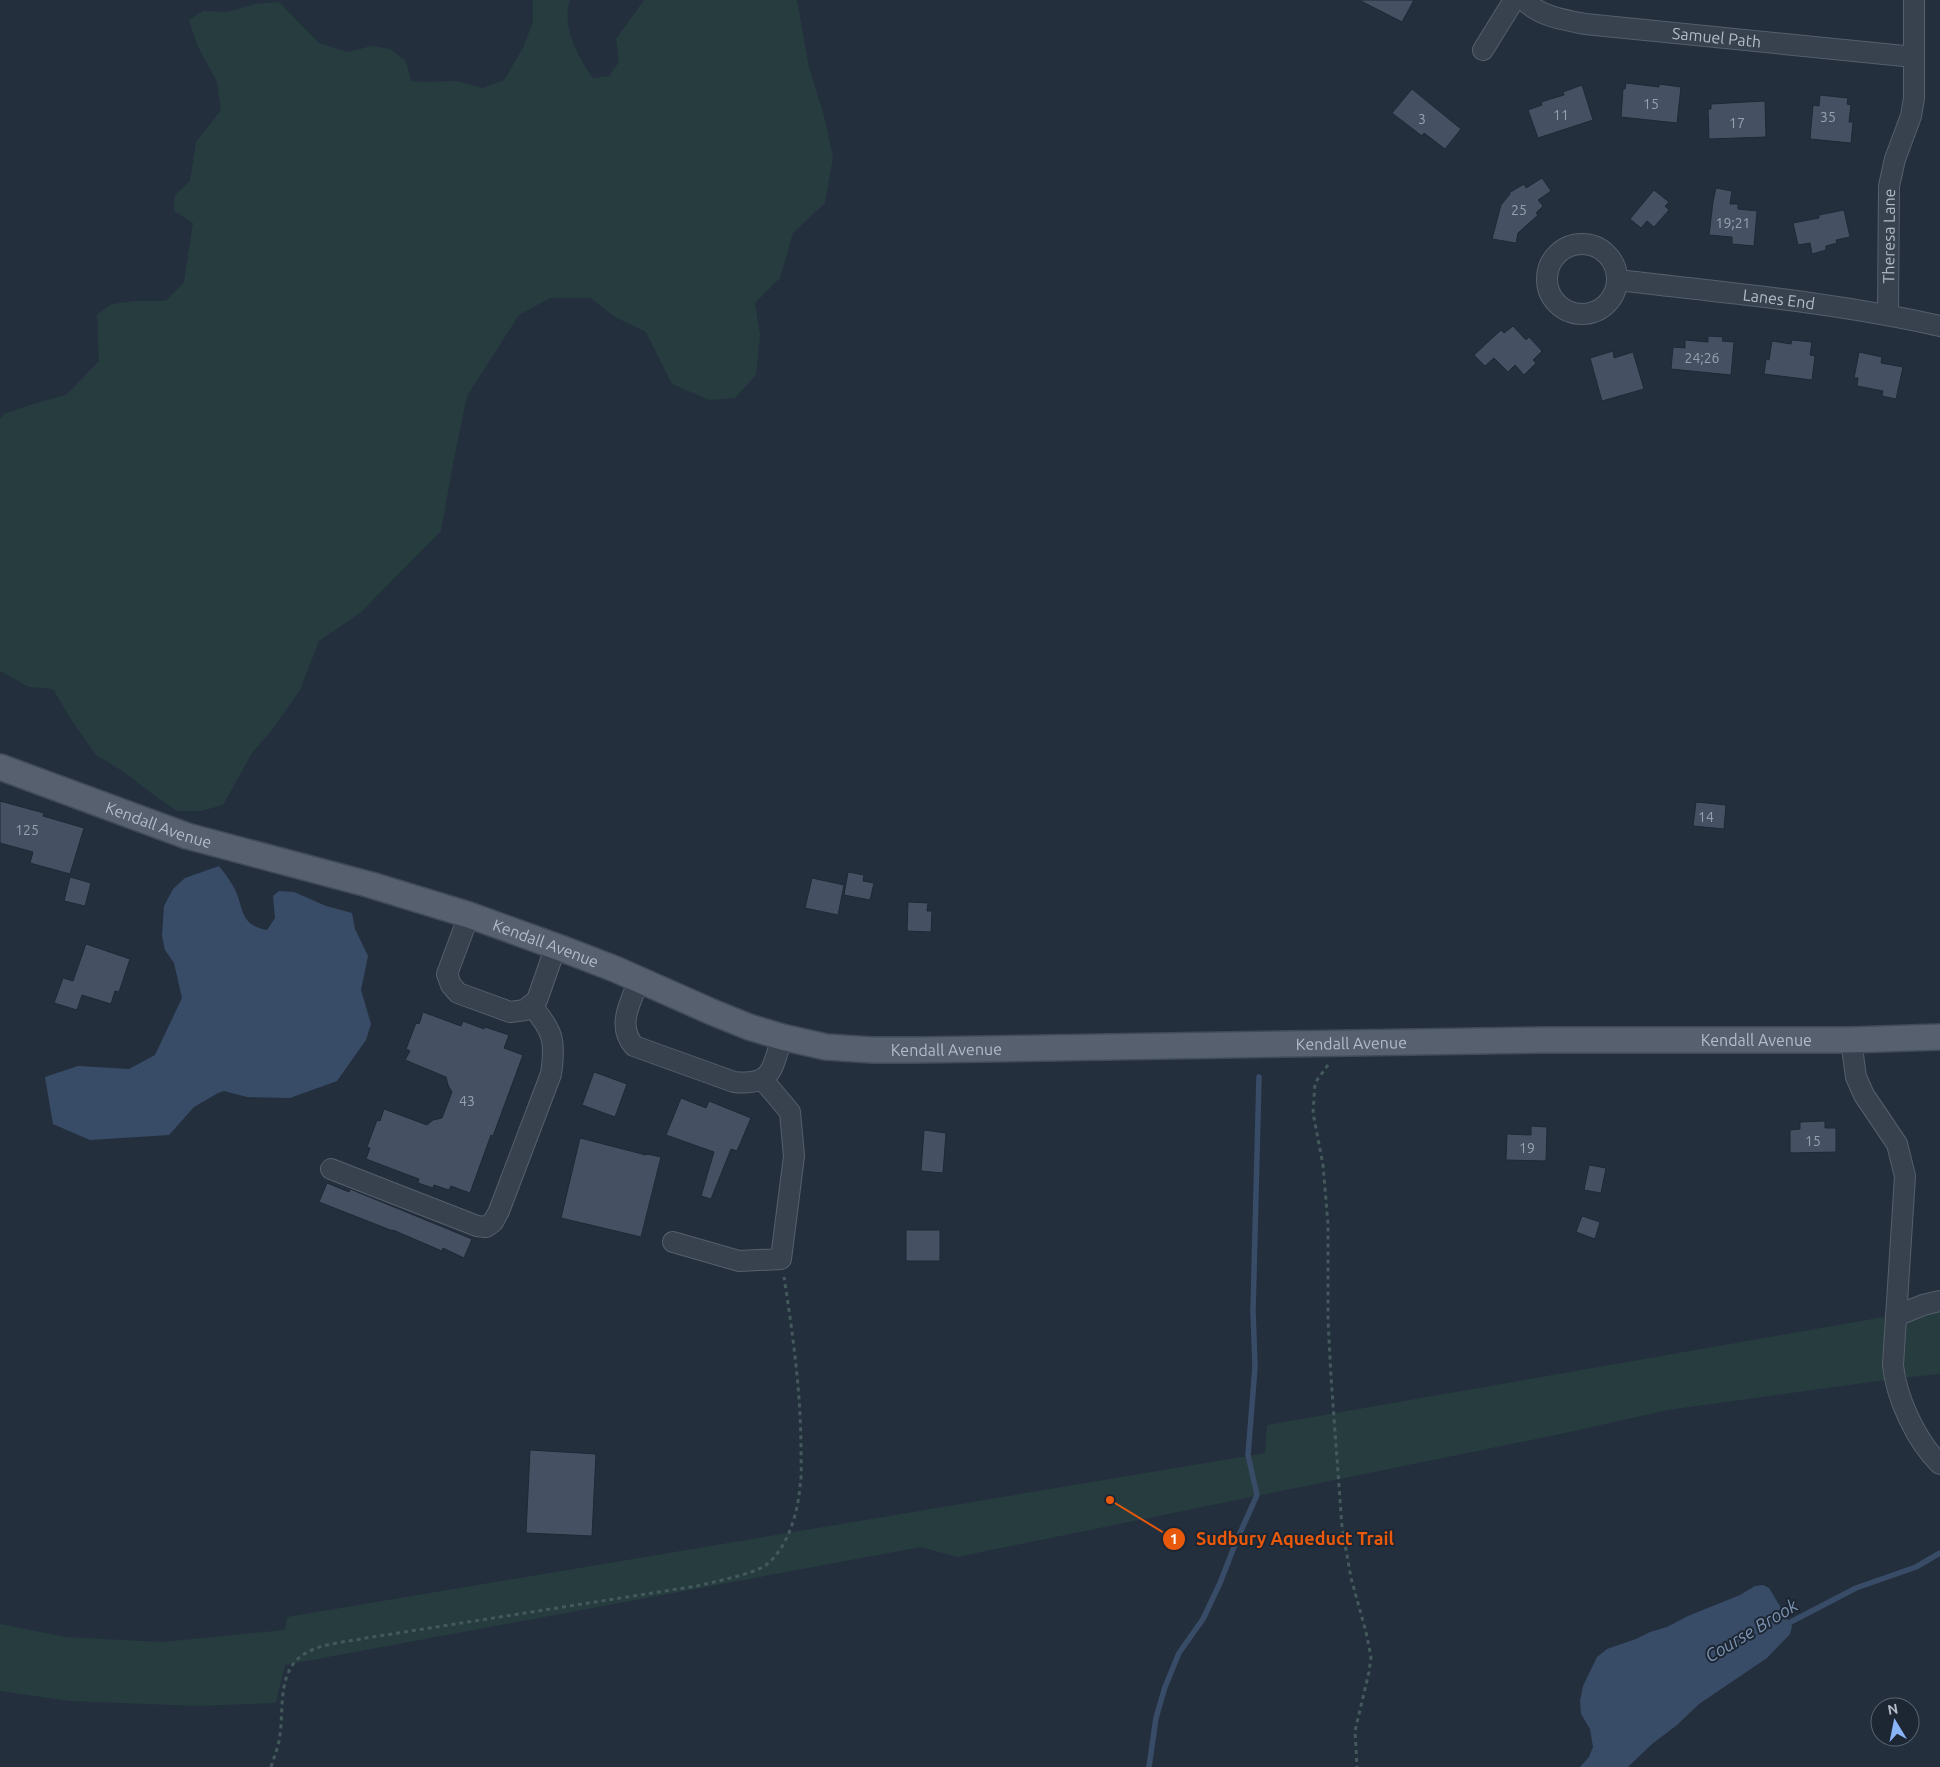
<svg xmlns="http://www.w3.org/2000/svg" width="1940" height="1767" viewBox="0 0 1940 1767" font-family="Ubuntu,sans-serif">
<rect width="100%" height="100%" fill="#242f3e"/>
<!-- green -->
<path fill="#263c3f" d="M533,0h37c-9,26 8,57 23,78l16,-2 10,-14 -3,-23 28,-39h153l12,68 14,44 10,45 -8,46 -32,30 -13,45 -25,25 5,32 -4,40 -21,23 -26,2 -37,-16 -26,-52 -31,-15 -25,-19h-40l-31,17 -52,81 -14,68 -12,67 -81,82 -41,28 -19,49 -28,40 -20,23 -29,52 -22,6h-24l-22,-15 -31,-24 -28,-17 -26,-37 -17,-29 -24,-2 -29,-16v-252l4,-5 29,-10 33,-9 33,-34 -2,-47 15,-10 23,-3h31l18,-19 9,-59 -19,-12 1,-16 15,-14 6,-39 25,-32 -4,-28 -20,-37 -8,-25 14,-9 24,1 28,-8 24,-2 40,41 28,9 25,-6 18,3 16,12 5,20 13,1 32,-1 27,7 21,-8 19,-32 10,-26z
M1940,1312v62l-40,4 -232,32 -112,25 -599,122 -36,-10 -636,118 -9,38 -78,3 -129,-5 -69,-10v-67l66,13 96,5 123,-12 2,-13 978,-164 2,-28 617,-108z"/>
<!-- water -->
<path fill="#394c67" d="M219,866c5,6 10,13 14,20 12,21 5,39 34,44l8,-12 -2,-22 6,-5 15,1 32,14 26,7 3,16 13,27 -7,34 10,34 -5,16 -29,41 -47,17 -43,-1 -23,-6 -6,2 -24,14 -25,28 -79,5 -37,-16 -8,-47 33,-11 51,3 26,-14 27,-57 -8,-35 -9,-13 -3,-14 2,-30 9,-17 12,-11z
M1763,1585l6,3 23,38 -2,8 -23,24 -68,46 -22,21 -25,19 -24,23h-48l9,-10 4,-10 -3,-18 -9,-15 -1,-13 3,-15 14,-29 10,-8 29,-10 14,-7 17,-5 21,-11 52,-21 15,-9z"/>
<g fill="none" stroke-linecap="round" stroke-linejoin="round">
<!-- stream -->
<path stroke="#394c67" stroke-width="5.5" d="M1783,1626l73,-38 60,-21 24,-14
M1149,1767l7,-49 9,-31 14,-34 24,-34 17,-36 16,-41 21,-47 -9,-40 7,-88 -2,-56 6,-234"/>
</g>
<!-- building -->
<path fill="#455162" stroke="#1f2835" d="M1359,0h55l-12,22z
M1626,83l33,4v-3l22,3 -4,36 -56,-6 2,-28h2z
M1582,85l11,35 -55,18 -10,-28 14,-5 -1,-3 23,-7 -1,-3z
M1412,89l49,40 -16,20 -21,-16 -2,3 -30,-23z
M1820,95l28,3 -1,6 4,1 -2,17h4l-2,21 -41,-4 3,-34 6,1z
M1765,101l1,36 -57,2 -1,-30h3v-5z
M1542,178l9,13 -13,9 5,6 -7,7 2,2 -20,18 -2,10 -24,-4 9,-34 9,-11 -1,-1 15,-9 2,4z
M1716,188l16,3 -2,13h8v5l19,2 -3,35 -22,-2v-7l-23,-2 4,-33z
M1654,190l15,12 -4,4 4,4 -15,17 -7,-6 -6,7 -11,-9z
M1844,210l6,27 -14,3 1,3 -11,3v4l-14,4 -2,-11 -12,2 -5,-22 26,-5v-3z
M1513,326l13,14 3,-3 13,14 -9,9 3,3 -12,12 -9,-10 -7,7 -14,-14 -9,8 -11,-11 27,-25 3,3z
M1708,336l15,1 -1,4 12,1 -3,33 -60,-6 2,-22 12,1v-8l23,2z
M1792,340l20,2 -2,13 5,1 -3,24 -48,-6 2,-15 3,1 3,-19 19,3z
M1613,351l1,7 19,-6 11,37 -42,12 -12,-43z
M1859,352l23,5 -1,6 22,4 -7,32 -14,-3 1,-5 -26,-5 1,-8h-4z
M0,801l44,12 -1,3 41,12 -14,46 -40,-11 3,-11 -33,-9z
M1696,802l30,3 -2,24 -31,-3z
M848,872l16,3 -1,6 11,2 -4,17 -26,-5z
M70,877l21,6 -6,23 -21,-5z
M812,878l32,7 -6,30 -33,-7z
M908,902l20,1 -1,8h5l-1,21 -24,-1z
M86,944l44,15 -11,33 -4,-1 -4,13 -29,-9 -5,15 -23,-7 9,-25 10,3z
M423,1012l38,14 2,-5 21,8 1,-2 24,8 -5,13 19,7 -30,81 -2,-1 -21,58 -19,-7 -2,4 -15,-5 -1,3 -15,-5 1,-4 -53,-20 4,-11 -3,-1 10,-27 3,1 4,-12 43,16 6,-5 9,-2 10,-26 -4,-7 -2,-8 -41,-17 5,-9 -4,-2 10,-26 3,1z
M594,1072l33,12 -12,33 -33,-12z
M681,1098l25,10 3,-7 42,17 -14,33 -6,-2 -20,50 -10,-3 13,-44 -48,-17z
M1825,1121v7h11v24l-46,1v-23l10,-1v-7z
M1531,1126l16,1 -1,34 -40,-1 1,-26 24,1z
M924,1130l22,3 -3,40 -22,-2z
M580,1138l66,17 1,-1 14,3 -20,80 -80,-19z
M1589,1165l17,3 -5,25 -17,-3z
M327,1183l22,9 1,-3 122,50 -8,19 -21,-10 -1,3 -49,-21v1l-74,-29z
M1582,1216l18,6 -5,17 -19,-7z
M906,1230h34v31h-34z
M530,1450l66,4 -4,82 -66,-3z"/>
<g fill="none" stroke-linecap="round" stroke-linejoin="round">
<!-- minor casing -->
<g stroke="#565f6c" stroke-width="22">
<g id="minor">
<path id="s1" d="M1524,0c15,16 40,20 61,24l329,33"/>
<path d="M1483,50l31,-50"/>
<circle cx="1582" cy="279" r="35"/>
<path id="s2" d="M1618,280c108,13 216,22 322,46"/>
<path id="s3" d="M1888,314l1,-128 6,-27 16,-43 3,-18v-98"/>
<path d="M469,915l-22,59 4,11 7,8 52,19 15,-2 12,-10 19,-54"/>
<path d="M639,980c-8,22 -23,45 -5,66l100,36c39,4 38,-13 48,-45"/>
<path d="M1851,1040l5,37 8,18 33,49 8,32 -12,189c3,32 23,76 47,99"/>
<path d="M331,1169l146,57 9,1 7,-5 6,-11 52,-137c5,-34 2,-43 -20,-69"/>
<path d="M673,1242l66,19 42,-2 13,-103 -4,-44 -27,-32"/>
<path d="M1896,1316l27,-11 17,-4"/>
</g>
</g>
<!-- major casing -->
<g stroke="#414a57" stroke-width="28">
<g id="major">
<path id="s4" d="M0,767l187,69 184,49 98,30 94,34 52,20 97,43 37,15 33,10 44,10 46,3h46l624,-10h309l89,-3"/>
</g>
</g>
<!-- path -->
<path stroke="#44595c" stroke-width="3" stroke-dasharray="4 4" stroke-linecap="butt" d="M1328,1065l-13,18 -2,30 10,52 5,59v96l3,57 11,150 9,51 15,54 5,25 -2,15 -14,59 2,36
M271,1767c3,-9 6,-17 8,-26 6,-29 -4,-71 27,-88 17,-10 41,-11 60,-15l331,-52c16,-4 57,-12 69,-21 22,-17 32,-53 34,-79 2,-11 1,-23 1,-34 0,-59 -8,-117 -17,-175"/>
<!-- minor -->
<use href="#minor" stroke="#38414e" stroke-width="20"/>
<!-- major -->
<use href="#major" stroke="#56606e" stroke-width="25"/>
</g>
<g text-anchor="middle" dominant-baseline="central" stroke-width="4" stroke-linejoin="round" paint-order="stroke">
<!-- number labels -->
<g font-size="14" fill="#98a1af">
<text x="1651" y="104">15</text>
<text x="1561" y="115">11</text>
<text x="1828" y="117">35</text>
<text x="1422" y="119">3</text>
<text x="1737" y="123">17</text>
<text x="1519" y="210">25</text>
<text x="1733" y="223">19;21</text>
<text x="1702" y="358">24;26</text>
<text x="1706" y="817">14</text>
<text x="27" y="830">125</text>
<text x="467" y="1101">43</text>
<text x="1813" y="1141">15</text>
<text x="1527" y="1148">19</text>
</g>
<!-- street labels -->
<g font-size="16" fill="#b4bcc9" stroke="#1d2633">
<text stroke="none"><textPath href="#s1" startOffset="199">Samuel Path</textPath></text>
<text stroke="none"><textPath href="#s3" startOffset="78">Theresa Lane</textPath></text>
<text stroke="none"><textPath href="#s2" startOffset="162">Lanes End</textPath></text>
<text stroke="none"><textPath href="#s4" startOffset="169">Kendall Avenue</textPath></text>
<text stroke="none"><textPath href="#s4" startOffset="574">Kendall Avenue</textPath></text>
<text stroke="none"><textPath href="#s4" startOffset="1804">Kendall Avenue</textPath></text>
<text stroke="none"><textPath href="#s4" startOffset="1399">Kendall Avenue</textPath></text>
<text stroke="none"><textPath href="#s4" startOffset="994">Kendall Avenue</textPath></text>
</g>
<!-- water labels -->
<g font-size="18" font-style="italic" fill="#7c92b1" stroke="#1d2633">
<text transform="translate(1751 1630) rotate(-31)">Course Brook</text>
</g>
</g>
<!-- callouts -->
<path fill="none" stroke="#e8590c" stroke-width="2" d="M1110 1500L1174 1539"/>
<g fill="#e8590c" stroke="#1d2633" stroke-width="2">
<circle cx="1110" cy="1500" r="5"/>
<circle cx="1174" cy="1539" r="12"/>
</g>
<g font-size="15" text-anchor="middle" font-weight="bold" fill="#fff">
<text x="1174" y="1544">1</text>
</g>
<g font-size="18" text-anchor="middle" font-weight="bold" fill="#e8590c" stroke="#1d2633" stroke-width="4" stroke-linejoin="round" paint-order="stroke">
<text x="1295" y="1545">Sudbury Aqueduct Trail</text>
</g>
<!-- north arrow -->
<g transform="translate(1895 1722) rotate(350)"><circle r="24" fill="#1d2633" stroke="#59626f"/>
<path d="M0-4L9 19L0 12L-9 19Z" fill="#8ab4f8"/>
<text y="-8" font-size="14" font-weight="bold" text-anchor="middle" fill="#b4bcc9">N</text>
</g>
</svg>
